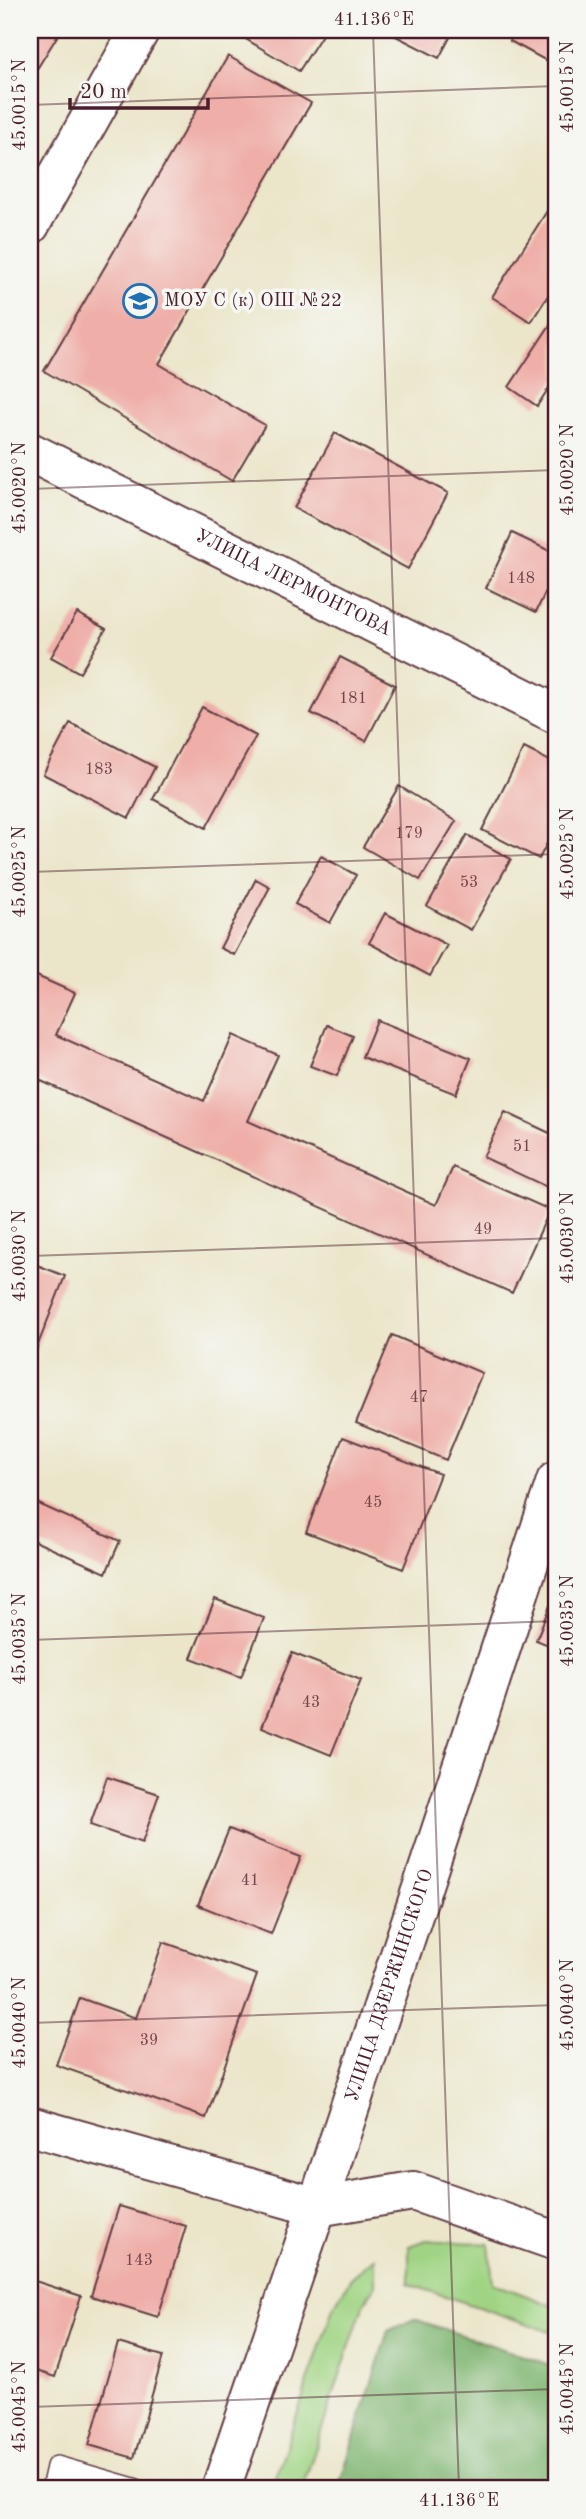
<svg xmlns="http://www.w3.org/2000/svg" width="586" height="2519" viewBox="0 0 586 2519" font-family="'Old Standard TT',serif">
<rect width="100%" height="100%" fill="#f6f6f2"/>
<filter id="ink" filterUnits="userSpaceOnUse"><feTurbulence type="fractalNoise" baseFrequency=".0143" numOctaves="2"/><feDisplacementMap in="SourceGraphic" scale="14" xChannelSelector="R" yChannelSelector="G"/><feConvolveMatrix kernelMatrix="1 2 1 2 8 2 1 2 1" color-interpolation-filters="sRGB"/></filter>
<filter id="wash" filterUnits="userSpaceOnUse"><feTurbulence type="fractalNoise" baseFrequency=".00686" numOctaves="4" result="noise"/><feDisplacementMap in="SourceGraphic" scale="28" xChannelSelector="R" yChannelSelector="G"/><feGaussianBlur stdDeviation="1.57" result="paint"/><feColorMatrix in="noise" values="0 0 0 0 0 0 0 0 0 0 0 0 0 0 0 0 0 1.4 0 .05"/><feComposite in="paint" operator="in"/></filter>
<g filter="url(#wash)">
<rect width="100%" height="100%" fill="#ebe6ca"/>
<!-- green -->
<path fill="#a0d484" stroke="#757a58" stroke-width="2" d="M426,2240l63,4 4,39 63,24v26l-147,-49v-38z
M375,2258v27l-12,21 -61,183h-30l61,-181 18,-30z"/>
<!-- forest -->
<path fill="#80b672" stroke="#656a4e" stroke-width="2" d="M414,2319l142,48v122h-218l50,-158z"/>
<g id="blocks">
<!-- building -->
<path fill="#efafa8" d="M30,30h31l-29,47 -2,-1z
M242,30h83l-26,41 -60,-36z
M384,30h70l-15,28z
M516,30h40v36l-46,-25z
M228,56l83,47 -152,261 106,61 -33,56 -188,-110z
M556,197v86l-25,39 -39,-25z
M556,316v61l-19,29 -28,-19z
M335,433l113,60 -40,76 -114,-61z
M512,533l44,21v16l-20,42 -50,-24z
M77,613l29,16 -26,44 -29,-16z
M340,657l55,28 -29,56 -55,-28z
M202,707l54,29 -50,92 -53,-29z
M70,723l85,44 -26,51 -86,-44z
M524,748l32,16v62l-17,33 -57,-29z
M399,786l57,35 -36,59 -57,-33z
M467,835l44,24 -40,71 -44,-24z
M321,856l35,19 -26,48 -35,-19z
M256,879l14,8 -36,68 -14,-7z
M385,913l62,32 -17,31 -61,-33z
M30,973l45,20 -19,42 148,66 29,-66 45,20 -30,66 188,84 17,-38 97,43 -38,83 -482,-217z
M377,1020l94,38 -15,36 -94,-37z
M327,1025l26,11 -16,40 -27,-10z
M505,1112l51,24v43l-5,10 -68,-32z
M32,1263l33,13 -35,89v-95z
M392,1335l90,38 -36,87 -90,-37z
M343,1437l97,37 -37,95 -97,-37z
M30,1500l90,41 -14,32 -76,-34z
M556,1591v57l-20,-8z
M215,1599l49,19 -23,59 -50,-19z
M292,1653l69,27 -30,75 -69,-28z
M107,1777l52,17 -17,49 -52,-18z
M229,1829l72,28 -30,77 -73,-29z
M163,1942l94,33 -51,143 -150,-53 24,-67 56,20z
M119,2206l67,20 -28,91 -67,-21z
M35,2281l46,15 -26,81 -25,-8v-73z
M118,2343l45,13 -29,102 -45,-13z"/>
</g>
</g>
<g filter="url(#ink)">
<use href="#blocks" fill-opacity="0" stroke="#623d43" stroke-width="2"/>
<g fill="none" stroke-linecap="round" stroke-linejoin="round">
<!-- service casing -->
<g stroke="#623d43" stroke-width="24">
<path id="service" d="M52,2489l5,-22 77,22"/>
</g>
<!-- minor casing -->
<g stroke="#623d43" stroke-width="42">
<g id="minor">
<path d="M30,225l110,-195"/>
<path id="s1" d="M30,452l526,262"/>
<path d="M30,2126l287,81 96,-16 143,50"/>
<path id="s2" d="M317,2207l239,-726"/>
</g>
</g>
<!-- tertiary casing -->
<g stroke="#623d43" stroke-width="42">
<path id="tertiary" d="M221,2489l96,-282"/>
</g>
<!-- service -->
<use href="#service" stroke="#fff" stroke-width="21"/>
<!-- minor -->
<use href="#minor" stroke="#fff" stroke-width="38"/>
<!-- tertiary -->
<use href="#tertiary" stroke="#fff" stroke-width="38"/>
</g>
</g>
<!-- ticks -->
<path fill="none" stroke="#4a1f2b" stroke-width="2" stroke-opacity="0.45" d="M373,30l86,2459M30,105l526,-19M30,489l526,-19M30,872l526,-18M30,1256l526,-18M30,1640l526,-19M30,2023l526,-18M30,2407l526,-18"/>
<!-- icons -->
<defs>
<g id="school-ring" transform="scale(1.75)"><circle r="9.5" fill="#f6f6f2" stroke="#1f6fb2" stroke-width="1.5"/><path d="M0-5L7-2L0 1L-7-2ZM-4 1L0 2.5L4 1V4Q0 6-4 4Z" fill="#1f6fb2"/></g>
</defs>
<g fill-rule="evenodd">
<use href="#school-ring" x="140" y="301"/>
</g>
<g text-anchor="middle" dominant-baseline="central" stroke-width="7" stroke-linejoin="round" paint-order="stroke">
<!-- number labels -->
<g font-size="16" fill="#73434a">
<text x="521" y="579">148</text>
<text x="353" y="699">181</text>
<text x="99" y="770">183</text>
<text x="409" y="834">179</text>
<text x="469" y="883">53</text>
<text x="522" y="1147">51</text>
<text x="483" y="1230">49</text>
<text x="419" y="1398">47</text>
<text x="373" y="1503">45</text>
<text x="311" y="1703">43</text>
<text x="250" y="1881">41</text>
<text x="149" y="2041">39</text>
<text x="139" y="2261">143</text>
</g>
<!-- poi labels -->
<g font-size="19" fill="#4a1f2b" stroke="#f6f6f2" text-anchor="start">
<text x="164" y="301">МОУ С (к) ОШ №22</text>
</g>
<!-- street labels -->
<g font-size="19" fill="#4a1f2b" stroke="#f6f6f2">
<text stroke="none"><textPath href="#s1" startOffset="294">УЛИЦА ЛЕРМОНТОВА</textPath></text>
<text stroke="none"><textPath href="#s2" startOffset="233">УЛИЦА ДЗЕРЖИНСКОГО</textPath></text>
</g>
</g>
<!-- margin -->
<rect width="586" height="2519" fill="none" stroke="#f6f6f2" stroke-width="77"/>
<!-- scale -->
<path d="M70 98v10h138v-10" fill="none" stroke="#4a1f2b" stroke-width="3.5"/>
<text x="80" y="98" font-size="21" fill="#4a1f2b" stroke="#f6f6f2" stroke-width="5" paint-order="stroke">20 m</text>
<rect x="38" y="38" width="510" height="2442" fill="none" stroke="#4a1f2b" stroke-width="2.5"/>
<g font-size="18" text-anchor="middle" fill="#4a1f2b">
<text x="374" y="25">41.136°E</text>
<text transform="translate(567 87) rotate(-90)" y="6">45.0015°N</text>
<text transform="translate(19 105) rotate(-90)" y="6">45.0015°N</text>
<text transform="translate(567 470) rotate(-90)" y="6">45.0020°N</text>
<text transform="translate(19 488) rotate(-90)" y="6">45.0020°N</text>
<text transform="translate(567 854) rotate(-90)" y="6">45.0025°N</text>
<text transform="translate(19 872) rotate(-90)" y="6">45.0025°N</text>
<text transform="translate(567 1238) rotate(-90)" y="6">45.0030°N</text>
<text transform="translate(19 1256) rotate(-90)" y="6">45.0030°N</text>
<text transform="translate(567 1621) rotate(-90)" y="6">45.0035°N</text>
<text transform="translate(19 1639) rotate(-90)" y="6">45.0035°N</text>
<text transform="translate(567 2005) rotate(-90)" y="6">45.0040°N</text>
<text transform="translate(19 2023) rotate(-90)" y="6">45.0040°N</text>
<text transform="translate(567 2389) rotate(-90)" y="6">45.0045°N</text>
<text transform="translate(19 2407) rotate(-90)" y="6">45.0045°N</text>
<text x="459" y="2506">41.136°E</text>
</g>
</svg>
